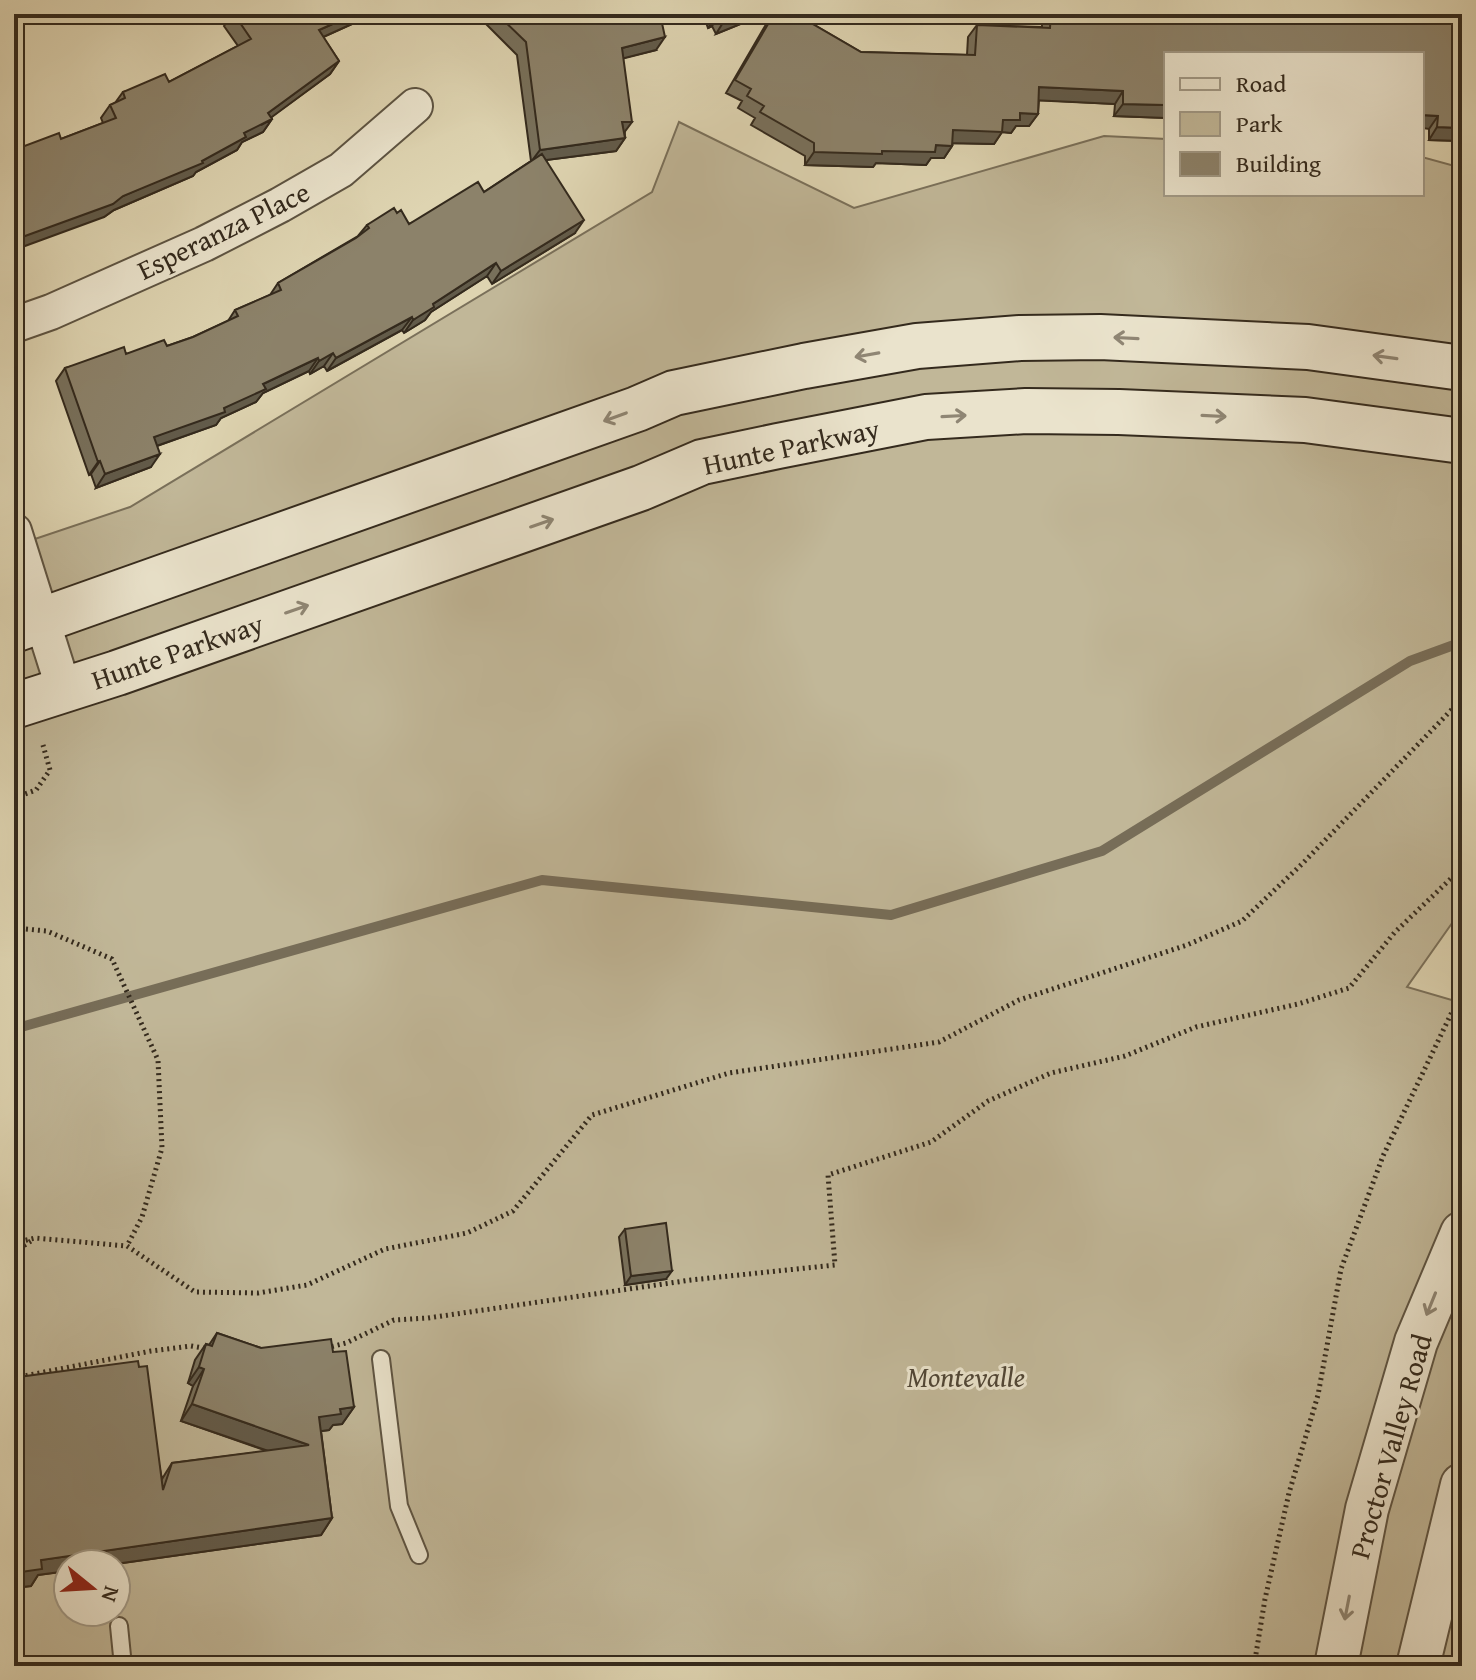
<svg xmlns="http://www.w3.org/2000/svg" width="1476" height="1680" viewBox="0 0 1476 1680" font-family="'Gentium Book Plus',serif">
<rect width="100%" height="100%" fill="#ded4b1"/>
<filter id="stains"><feTurbulence type="fractalNoise" baseFrequency=".0025" numOctaves="4"/><feColorMatrix values="0 0 0 0 .2 0 0 0 0 .09 0 0 0 0 .02 0 0 0 .5 -.17"/></filter>
<radialGradient id="worn" r=".72"><stop offset=".6" stop-color="#630" stop-opacity="0"/><stop offset="1" stop-color="#630" stop-opacity=".3"/></radialGradient>
<!-- green -->
<path fill="#c1b798" stroke="#7a705a" stroke-width="2" fill-rule="evenodd" d="M679,122l175,86 250,-72 62,3v55h256v-37l40,11v741l-55,78 55,16v663h-1448v-1120l116,-39 522,-315zM68,1564h48v48h-48z"/>
<g fill="none" stroke-linecap="round" stroke-linejoin="round">
<!-- stream -->
<path stroke="#776d58" stroke-width="10" d="M14,1029l528,-149 349,35 211,-64 308,-190 52,-19"/>
<!-- service casing -->
<g stroke="#5e5442" stroke-width="20">
<path id="service" d="M381,1359l18,147 20,49
M119,1626l4,40"/>
</g>
<!-- minor casing -->
<g stroke="#5e5442" stroke-width="38">
<path id="minor" d="M14,325l37,-13 153,-68 76,-39 61,-35 74,-64
M14,531l50,159"/>
</g>
<!-- tertiary casing -->
<g stroke="#5e5442" stroke-width="46">
<path id="tertiary" d="M1336,1666l31,-157 49,-167 46,-109
M1418,1666l44,-181"/>
</g>
<!-- secondary casing -->
<g stroke="#342a1d" stroke-width="48">
<path id="secondary" d="M14,630l623,-221 37,-16 130,-27 113,-20 103,-8 80,-1 208,10 154,21
M14,706l103,-33 524,-185 61,-26 76,-16 148,-29 100,-6 93,1 186,8 157,21"/>
</g>
<!-- path -->
<path stroke="#342a1d" stroke-width="5" stroke-dasharray="2 4" stroke-linecap="butt" d="M14,798l22,-8 14,-20 -7,-25
M14,928l33,3 65,28 46,101 4,88 -20,69 -15,29
M14,1012h9
M14,1243l21,-5 92,8 68,46 63,1 49,-8 78,-36 82,-16 46,-22 79,-96 137,-42 210,-31 80,-42 168,-55 55,-24 61,-58 159,-164
M14,1252l17,-11
M326,1348l20,-5 48,-23 34,-2 263,-38 144,-15 -7,-90 103,-33 57,-41 63,-28 74,-17 71,-29 102,-23 51,-16 46,-56 67,-64
M14,1378l137,-27 40,-5 18,3
M1254,1666l11,-67 24,-106 29,-98 23,-126 42,-113 79,-165"/>
<!-- service -->
<use href="#service" stroke="#eae3cc" stroke-width="16"/>
<!-- minor -->
<use href="#minor" stroke="#eae3cc" stroke-width="34"/>
<!-- tertiary -->
<use href="#tertiary" stroke="#eae3cc" stroke-width="42"/>
<!-- secondary -->
<use href="#secondary" stroke="#eae3cc" stroke-width="44"/>
</g>
<!-- wall -->
<path fill="#78705b" stroke="#342a1d" stroke-width="2" d="M233,14h141l-51,23 16,24 -9,13 -59,43 1,2 -9,13 -21,10 -5,8 -41,22 -3,4 -79,34 -10,7 -82,-70 39,-8 42,-16 -2,-5 9,-13 5,-2 8,-11 46,-10 69,-36 -14,-20z
M476,14h131l49,36 -33,8 2,80 -9,13 -70,9 29,73 -83,51 -5,-8 -56,36 -6,8 -21,13 -2,-3 -75,41 -3,-5 -14,8 -1,-3 -46,22 -7,9 -35,16 -5,7 -59,21 -6,21 -55,21 -5,-14 -2,1 -33,-94 9,-13 61,-14 41,-8 26,-9 35,-16 7,-11 35,-15 8,-12 80,-47 9,-11 30,-12 12,11 75,-32 47,-31 -14,-106z
M703,14h62l-49,20 -4,-8 -4,2z
M772,14h31l3,6 55,32 106,3 1,-18 9,-12 65,2v-6l5,-7h369l45,127 -32,-1v-11l-7,-75h-256v64l-52,-2 1,-12 -76,-4 -1,14 -9,12h-13l-5,7 -9,-1 -8,12 -41,-1 -1,3 -8,12h-13l-5,7 -50,-2 -3,4 -68,-2v-9l-54,-31 4,-7 -17,-10 4,-7 -16,-8z
M625,1229l41,50 -41,6 -6,-48z
M217,1333l44,15 72,4 21,55 -12,17 -9,1 -4,5 -8,1 11,87 -11,17 -283,40 -7,11 -17,2v-214l4,3 121,-10 23,112 10,-16 95,-12 -86,-30 12,-35 -5,-3 7,-23 11,-16 3,1z"/>
<!-- shaded-wall -->
<path fill="#625b4a" stroke="#342a1d" stroke-width="2" d="M355,14h19l-64,29 9,-13z
M721,14l-9,12 -4,2 9,-13z
M743,14h22l-49,20 8,-13z
M665,37l-9,13 -43,11 9,-13z
M339,61l-9,13 -69,51 11,-6 -9,13 -21,10 -5,8 -41,22 -3,4 -79,34 -10,7 -90,33v-10l109,-44 79,-35 42,-28 24,-20z
M1039,87l84,4 -8,13 -84,-4z
M1123,104l43,1v13l-52,-2z
M1020,113l18,1 -9,12h-13l-5,7 -9,-1 -8,12 -50,-1 9,-13 50,-10z
M1422,115l16,1 -9,13 -7,-1z
M622,122h10l-9,12z
M1437,127l25,1v12l-1,1 -32,-1z
M625,138l-9,13 -85,11 9,-12z
M936,145l16,1 -8,12h-13l-5,7 -50,-2 -3,4 -68,-2 9,-13 68,-1z
M584,220l-9,13 -83,51 9,-13z
M496,263l-9,13 -56,36 -6,8 -21,13 9,-13 20,-16z
M412,317l-10,13 -75,41 9,-13z
M333,353l-9,13 -14,8 9,-13z
M318,358l-9,13 -46,22 -7,9 -35,16 -5,7 -71,25 9,-13 70,-29 39,-24z
M160,454l-9,13 -55,21 9,-14z
M100,461l-9,13 -2,1 9,-13z
M672,1271l-6,8 -41,6 6,-9z
M199,1367l5,2 -11,17 -5,-3z
M192,1404l117,41 -11,16 -117,-40z
M354,1407l-12,17 -9,1 -4,5 -21,3 11,-16 21,-8z
M332,1518l-11,17 -206,29h-47v7l-30,4 -7,11 -17,2v-15l27,-13z"/>
<!-- building -->
<path fill="#8c826a" stroke="#342a1d" stroke-width="2" d="M234,14h121l-36,16 20,31 -71,52 4,6 -28,14 2,4 -44,24 1,2 -80,33 -10,8 -99,36v-99l5,-2 3,8 37,-14 2,6 55,-21 -6,-13 15,-7 -2,-6 42,-18 4,8 82,-43z
M497,14h110v1l5,-1h48l5,23 -43,11 10,74h-10l3,16 -85,12 -14,-108z
M721,14h22l-19,7z
M774,14h29l3,6 55,32 114,3 2,-30 73,3 1,-14h68l7,2v-2h290l42,1v7l4,1v105l-25,-1 1,-11 -16,-1v-61h-256v51l-43,-1v-13l-84,-4 -1,27 -18,-1v7h-17l-1,12 -49,-2 -1,16 -16,-1 -1,7 -53,-1v3l-68,-2v-9l-54,-31 4,-6 -17,-10 4,-7 -16,-9z
M542,154l42,66 -83,51 -5,-8 -63,41 1,3 -21,13 -1,-3 -76,41 -3,-5 -14,8 -1,-3 -55,26 3,5 -42,19 1,4 -71,25 6,17 -55,20 -5,-13 -2,1 -33,-94 59,-21 2,7 38,-14 3,6 26,-9 45,-21 -3,-6 46,-20 -3,-7 78,-45 13,-10 -2,-3 27,-17 3,5 4,-3 8,14 69,-42 6,10z
M666,1223l6,48 -41,5 -6,-47z
M217,1333l44,15 70,-9 2,13 13,-1 8,56 -14,2 1,5 -22,3 13,101 -291,42 1,9 -28,4v-199h4v3l120,-16 1,6 8,-1 16,124 9,-27 137,-18 -117,-41 12,-35 -5,-2 7,-23 6,2z"/>
<!-- one-way arrows -->
<defs><path id="oneway-shaft" d="M-6 0H5M1.5-3L5.5 0L1.5 3" fill="none" stroke-width="1.6" stroke-linecap="round" stroke-linejoin="round" transform="scale(2)"/></defs>
<g stroke="#8f8674">
<use href="#oneway-shaft" transform="translate(1126 338) rotate(-177)"/>
<use href="#oneway-shaft" transform="translate(867 355) rotate(170)"/>
<use href="#oneway-shaft" transform="translate(1385 357) rotate(-172)"/>
<use href="#oneway-shaft" transform="translate(954 416) rotate(-3)"/>
<use href="#oneway-shaft" transform="translate(1214 416) rotate(3)"/>
<use href="#oneway-shaft" transform="translate(615 417) rotate(160)"/>
<use href="#oneway-shaft" transform="translate(542 523) rotate(-19)"/>
<use href="#oneway-shaft" transform="translate(297 609) rotate(-19)"/>
<use href="#oneway-shaft" transform="translate(1431 1304) rotate(112)"/>
<use href="#oneway-shaft" transform="translate(1347 1608) rotate(101)"/>
</g>
<g text-anchor="middle" dominant-baseline="central" stroke-width="6" stroke-linejoin="round" paint-order="stroke">
<!-- street labels -->
<g font-size="28" fill="#342a1d" stroke="#eae3cc">
<text transform="translate(223 230) rotate(-26)">Esperanza Place</text>
<text transform="translate(791 446) rotate(-12)">Hunte Parkway</text>
<text transform="translate(177 651) rotate(-19)">Hunte Parkway</text>
<text transform="translate(1390 1446) rotate(-74)">Proctor Valley Road</text>
</g>
<!-- park labels -->
<g font-size="28" font-style="italic" fill="#504636" stroke="#eae3cc">
<text x="966" y="1376">Montevalle</text>
</g>
</g>
<!-- margin -->
<rect width="1476" height="1680" fill="none" stroke="#ded4b1" stroke-width="48"/>
<rect x="16" y="16" width="1444" height="1648" fill="none" stroke="#342a1d" stroke-width="4"/>
<rect x="24" y="24" width="1428" height="1632" fill="none" stroke="#342a1d" stroke-width="2"/>
<!-- legend -->
<rect x="1164" y="52" width="260" height="144" fill="#eae3cc" stroke="#a19986" stroke-width="2"/>
<rect x="1180" y="78" width="40" height="12" fill="#eae3cc" stroke="#a19986" stroke-width="2"/>
<text x="1236" y="92" font-size="24" fill="#342a1d">Road</text>
<rect x="1180" y="112" width="40" height="24" fill="#c1b798" stroke="#a19986" stroke-width="2"/>
<text x="1236" y="132" font-size="24" fill="#342a1d">Park</text>
<rect x="1180" y="152" width="40" height="24" fill="#8c826a" stroke="#a19986" stroke-width="2"/>
<text x="1236" y="172" font-size="24" fill="#342a1d">Building</text>
<!-- north arrow -->
<g transform="translate(92 1588) rotate(108)"><circle r="38" fill="#eae3cc" stroke="#a19986" stroke-width="2"/>
<path d="M0-6L14 30L0 20L-14 30Z" fill="#8f2418"/>
<text y="-12" font-size="22" font-weight="bold" text-anchor="middle" fill="#342a1d">N</text>
</g>
<rect width="100%" height="100%" filter="url(#stains)"/>
<rect width="100%" height="100%" fill="url(#worn)"/>
</svg>
